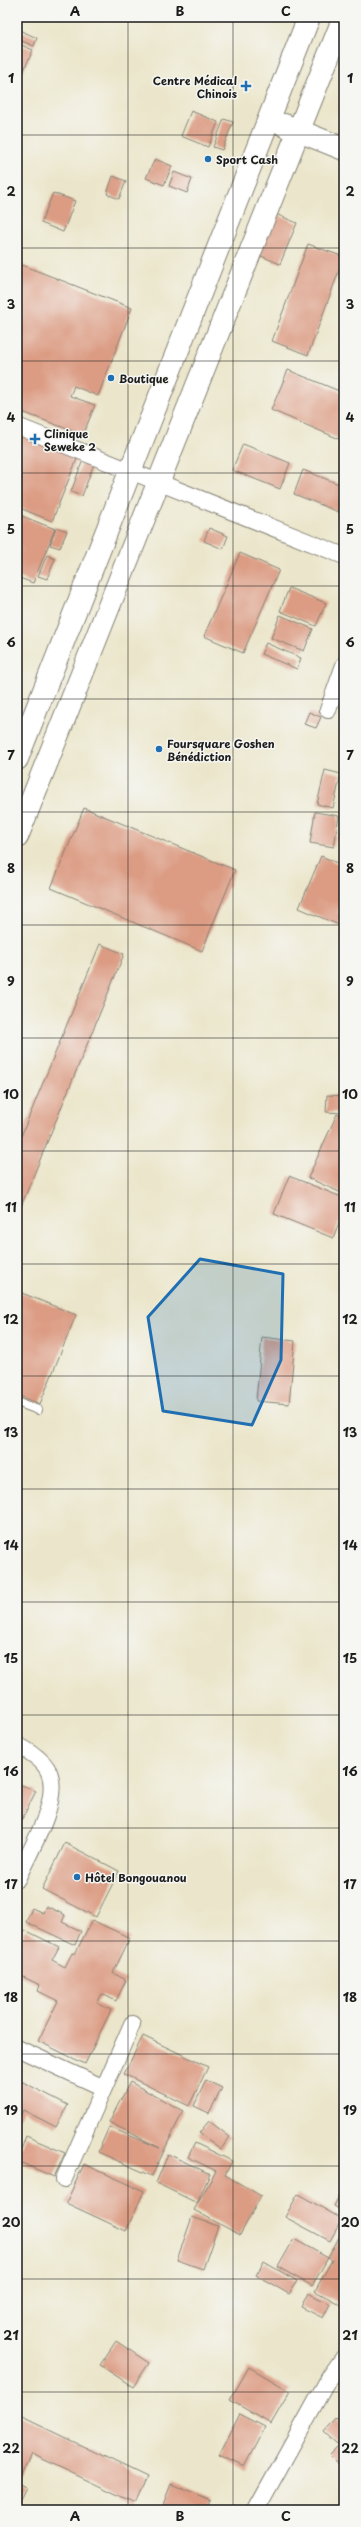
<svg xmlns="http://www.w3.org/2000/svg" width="361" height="2527" viewBox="0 0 361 2527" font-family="'Playpen Sans',sans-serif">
<rect width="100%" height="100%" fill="#f6f6f2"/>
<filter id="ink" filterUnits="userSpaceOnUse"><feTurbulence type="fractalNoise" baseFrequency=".025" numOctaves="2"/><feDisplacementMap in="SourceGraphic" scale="8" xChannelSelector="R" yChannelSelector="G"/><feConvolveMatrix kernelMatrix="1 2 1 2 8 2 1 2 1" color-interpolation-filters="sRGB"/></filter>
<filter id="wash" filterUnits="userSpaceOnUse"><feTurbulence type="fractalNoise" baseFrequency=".012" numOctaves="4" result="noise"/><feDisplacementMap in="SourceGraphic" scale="16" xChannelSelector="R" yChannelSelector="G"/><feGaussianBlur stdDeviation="0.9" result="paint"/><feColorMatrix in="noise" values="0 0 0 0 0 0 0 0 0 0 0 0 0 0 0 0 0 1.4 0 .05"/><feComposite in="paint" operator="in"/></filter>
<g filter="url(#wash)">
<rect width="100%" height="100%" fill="#ebe6cb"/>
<g id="blocks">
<!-- building -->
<path fill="#dc9c84" d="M17,29l20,9 -3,8 -17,-7z
M21,45l12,5 -10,22 -6,-3v-15z
M191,111l27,11 -10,25 -27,-11z
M224,119l9,3 -11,28 -9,-3z
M155,159l17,7 -8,19 -18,-7z
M174,172l18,7 -5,14 -18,-7z
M113,176l13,5 -7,18 -12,-5z
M53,193l22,8 -12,31 -22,-9z
M271,212l26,11 -17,41 -26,-11z
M308,244l36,13 -36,98 -36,-14z
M17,263l115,45 -34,88 -24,-10 -4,10 25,9 -12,30 -66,-25z
M288,370l56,23v48l-73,-31z
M17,430l62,24 -27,67 -35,-14z
M243,444l47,19 -10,26 -48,-19z
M84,457l11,4 -13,35 -11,-4z
M303,470l41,16v14l-5,12 -45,-18z
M17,514l38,15 -22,54 -16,-6z
M56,527l11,4 -7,17 -10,-3z
M209,528l19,8 -5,13 -19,-8z
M240,553l39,17 -36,83 -39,-17z
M47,555l8,4 -8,20 -9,-3z
M289,588l37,15 -10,23 -36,-15z
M280,615l33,14 -9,22 -33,-13z
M266,643l35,15 -4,11 -36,-15z
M309,712l12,5 -5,11 -12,-4z
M325,770l16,4 -8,34 -16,-4z
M84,808l151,62 -33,81 -151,-63z
M315,812l24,4 -5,31 -24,-4z
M321,856l23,10v32l-6,15 5,2 -4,10 -40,-17z
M100,944l24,10 -107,262v-70z
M327,1095l17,1v17l-18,-1z
M337,1114l7,3v77l-36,-16z
M289,1176l55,22v12l-11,28 -59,-24z
M17,1291l59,24 -36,89 -23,-9z
M262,1337l33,4 -6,63 -33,-3z
M17,1783l19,8 -19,38z
M65,1843l54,28 -23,46 -54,-28z
M46,1906l19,9 -3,7 19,9 -6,14 -49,-23 6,-14 11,5z
M92,1920l38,18 -17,35 13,7 -10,21 -14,-7 -5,9 14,7 -26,54 -47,-23 20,-40 -20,-10 2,-6 -23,-11v-28l8,-16 34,17 -7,13 13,7 7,-14 3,1z
M143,2036l65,31 -19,39 -65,-32z
M17,2079l51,26 -12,22 -33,-17 -4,9 -2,-1z
M206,2080l16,8 -13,25 -15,-7z
M130,2082l53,29 -31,65 -54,-24 11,-25 51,21 -51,-26z
M209,2121l21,16 -9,12 -22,-16z
M26,2136l39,17 -11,24 -37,-16z
M195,2143l37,18 -7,14 36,21 -21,39 -46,-25 22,-39 -28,-14z
M168,2154l42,20 -13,29 -41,-20z
M84,2164l60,27 -18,40 -60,-28z
M344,2187v25l-10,-6z
M298,2194l44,25 -12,22 -45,-24z
M192,2217l26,9 -15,43 -26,-9z
M344,2228v75l-1,3 -28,-15 17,-31 -4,-2z
M294,2239l34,19 -16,28 -34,-19z
M264,2262l33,19 -8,13 -33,-19z
M308,2293l22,11 -7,14 -22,-11z
M116,2341l33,22 -16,24 -33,-22z
M249,2367l41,24 -19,33 -41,-24z
M240,2414l25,13 -21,40 -25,-12z
M20,2416l127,61 -12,26 -103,-49 -13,29 7,4 -9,19v-84z
M336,2418l8,7v11l-7,8 -13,-12z
M344,2440v23l-3,4 -12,-12z
M171,2484l40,17 -4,9h-46z"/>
</g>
</g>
<g filter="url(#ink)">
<use href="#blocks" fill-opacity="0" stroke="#848174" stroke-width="1"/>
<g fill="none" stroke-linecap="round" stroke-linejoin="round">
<!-- lane casing -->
<g stroke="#848174" stroke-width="10">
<path id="lane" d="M17,1402l21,8"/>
</g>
<!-- street casing -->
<g stroke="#848174" stroke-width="18">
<path id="street" d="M17,426l327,130
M328,710l16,-45
M17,1745c12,6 29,16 33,30 9,29 -21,77 -33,104
M17,2048l87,40
M64,2179l68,-155
M256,2510l73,-132 15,-21"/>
</g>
<!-- secondary casing -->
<g stroke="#848174" stroke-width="24">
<path id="secondary" d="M284,125l60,24
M17,759l292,-742
M17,837l327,-820"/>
</g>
<!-- lane -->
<use href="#lane" stroke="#fff" stroke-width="8"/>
<!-- street -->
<use href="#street" stroke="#fff" stroke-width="16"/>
<!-- secondary -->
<use href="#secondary" stroke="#fff" stroke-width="22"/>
</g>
</g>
<!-- marked area -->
<path fill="#1f6fb2" fill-opacity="0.2" stroke="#1f6fb2" stroke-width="3" stroke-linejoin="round" d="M200,1259l83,15 -2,86 -29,65 -89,-14 -15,-94z"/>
<!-- grid -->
<path fill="none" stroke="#1c1c1c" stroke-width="1" stroke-opacity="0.55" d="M128,17v2493M233,17v2493M17,135h327M17,248h327M17,361h327M17,473h327M17,586h327M17,699h327M17,812h327M17,925h327M17,1038h327M17,1151h327M17,1264h327M17,1376h327M17,1489h327M17,1602h327M17,1715h327M17,1828h327M17,1941h327M17,2054h327M17,2166h327M17,2279h327M17,2392h327"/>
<!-- markers -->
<g fill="#1f6fb2" stroke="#f6f6f2" stroke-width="1.5">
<path d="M244 80h4v4h4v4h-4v4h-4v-4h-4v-4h4z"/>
<circle cx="208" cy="159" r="4"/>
<circle cx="111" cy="378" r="4"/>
<path d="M33 433h4v4h4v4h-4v4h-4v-4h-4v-4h4z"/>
<circle cx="159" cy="749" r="4"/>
<circle cx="77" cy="1877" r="4"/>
</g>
<g text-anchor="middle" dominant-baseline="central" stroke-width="3" stroke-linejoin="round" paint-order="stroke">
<!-- poi labels -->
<g font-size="11" font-weight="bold" fill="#1c1c1c" stroke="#f6f6f2" text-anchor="start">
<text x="237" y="80" text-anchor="end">Centre Médical<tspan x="237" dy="13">Chinois</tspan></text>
<text x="216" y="159">Sport Cash</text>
<text x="119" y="378">Boutique</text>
<text x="44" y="433">Clinique<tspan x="44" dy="13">Seweke 2</tspan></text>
<text x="167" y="743">Foursquare Goshen<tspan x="167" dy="13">Bénédiction</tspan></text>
<text x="85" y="1877">Hôtel Bongouanou</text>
</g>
</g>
<!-- margin -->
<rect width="361" height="2527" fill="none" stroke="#f6f6f2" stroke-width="44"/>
<rect x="22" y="22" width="317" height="2483" fill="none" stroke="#1c1c1c" stroke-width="1.5"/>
<g font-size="13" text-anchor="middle" font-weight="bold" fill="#1c1c1c">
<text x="75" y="16">A</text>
<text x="180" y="16">B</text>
<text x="286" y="16">C</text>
<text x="11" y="83">1</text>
<text x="350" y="83">1</text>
<text x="11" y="196">2</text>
<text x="350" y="196">2</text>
<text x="11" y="309">3</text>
<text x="350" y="309">3</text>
<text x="11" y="422">4</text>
<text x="350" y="422">4</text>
<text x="11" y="534">5</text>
<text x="350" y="534">5</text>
<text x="11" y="647">6</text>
<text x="350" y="647">6</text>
<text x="11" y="760">7</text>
<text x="350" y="760">7</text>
<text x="11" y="873">8</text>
<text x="350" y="873">8</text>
<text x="11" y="986">9</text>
<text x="350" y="986">9</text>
<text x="11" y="1099">10</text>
<text x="350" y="1099">10</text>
<text x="11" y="1212">11</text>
<text x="350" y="1212">11</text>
<text x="11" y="1324">12</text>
<text x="350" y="1324">12</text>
<text x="11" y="1437">13</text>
<text x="350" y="1437">13</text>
<text x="11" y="1550">14</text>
<text x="350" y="1550">14</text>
<text x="11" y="1663">15</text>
<text x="350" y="1663">15</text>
<text x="11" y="1776">16</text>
<text x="350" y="1776">16</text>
<text x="11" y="1889">17</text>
<text x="350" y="1889">17</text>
<text x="11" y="2002">18</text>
<text x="350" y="2002">18</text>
<text x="11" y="2115">19</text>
<text x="350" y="2115">19</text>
<text x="11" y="2227">20</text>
<text x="350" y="2227">20</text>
<text x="11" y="2340">21</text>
<text x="350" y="2340">21</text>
<text x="11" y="2453">22</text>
<text x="350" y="2453">22</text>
<text x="75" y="2521">A</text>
<text x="180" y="2521">B</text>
<text x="286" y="2521">C</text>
</g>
</svg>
